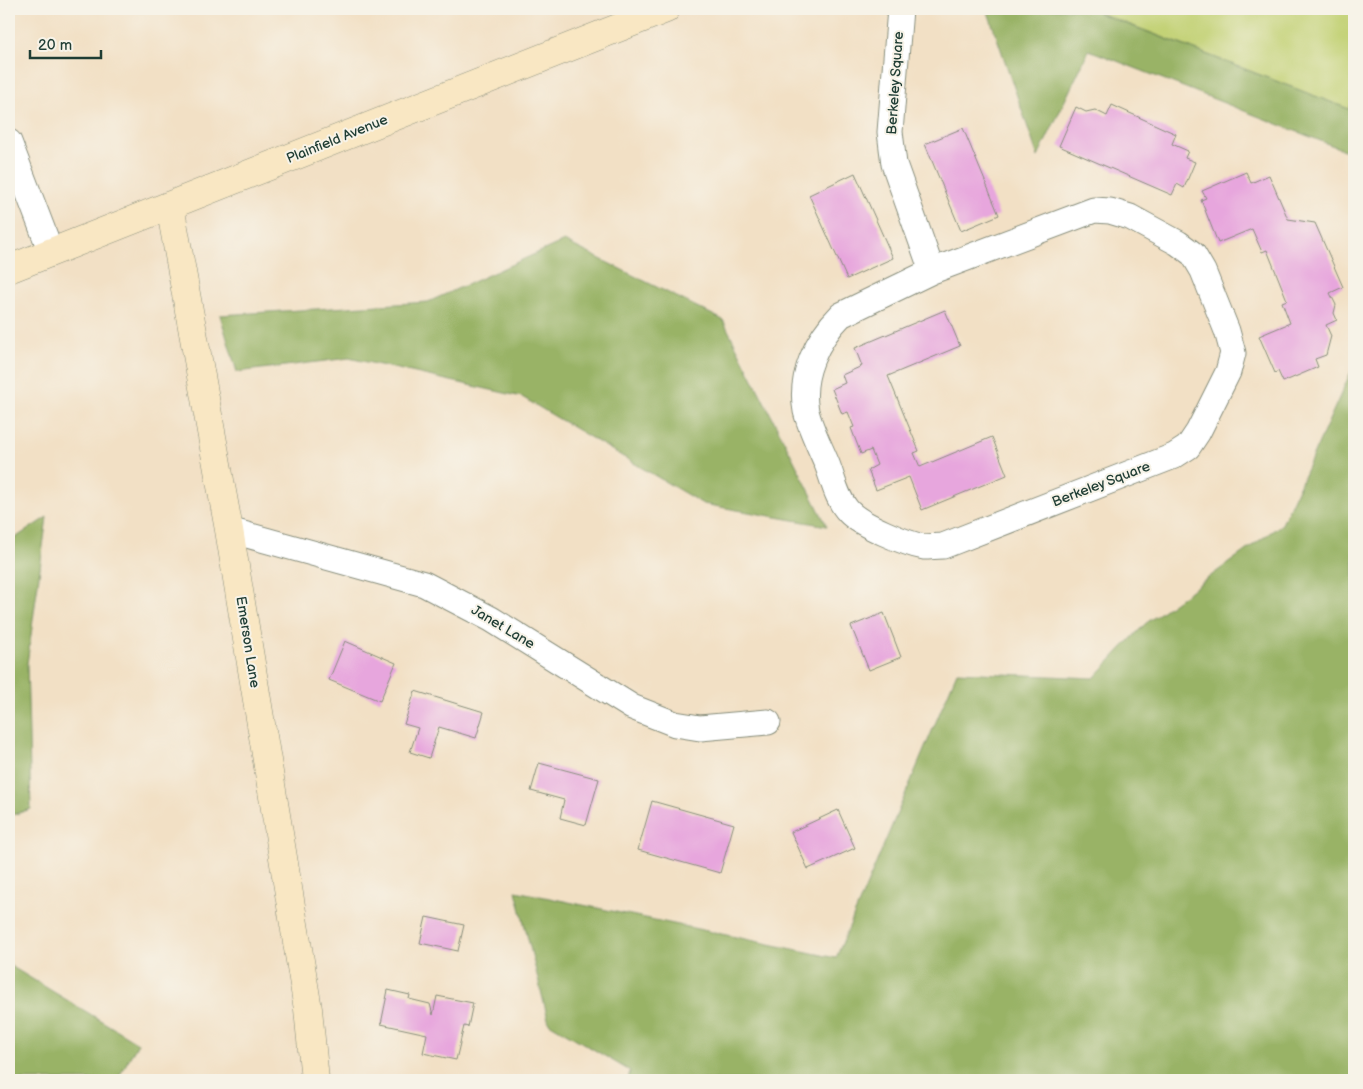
<svg xmlns="http://www.w3.org/2000/svg" width="1363" height="1089" viewBox="0 0 1363 1089" font-family="'Balsamiq Sans',sans-serif">
<rect width="100%" height="100%" fill="#f7f3e8"/>
<filter id="ink" filterUnits="userSpaceOnUse"><feTurbulence type="fractalNoise" baseFrequency=".02" numOctaves="2"/><feDisplacementMap in="SourceGraphic" scale="10" xChannelSelector="R" yChannelSelector="G"/><feConvolveMatrix kernelMatrix="1 2 1 2 8 2 1 2 1" color-interpolation-filters="sRGB"/></filter>
<filter id="wash" filterUnits="userSpaceOnUse"><feTurbulence type="fractalNoise" baseFrequency=".0096" numOctaves="4" result="noise"/><feDisplacementMap in="SourceGraphic" scale="20" xChannelSelector="R" yChannelSelector="G"/><feGaussianBlur stdDeviation="1.12" result="paint"/><feColorMatrix in="noise" values="0 0 0 0 0 0 0 0 0 0 0 0 0 0 0 0 0 1.4 0 .05"/><feComposite in="paint" operator="in"/></filter>
<g filter="url(#wash)">
<rect width="100%" height="100%" fill="#f2e0c5"/>
<!-- green -->
<path fill="#c2d174" stroke="#708754" d="M1099,9h255v89l-5,11 -252,-97z"/>
<!-- forest -->
<path fill="#99b366" stroke="#5c784d" d="M987,9h112l-1,4 256,98v43l-265,-104 -51,107z
M564,241l159,79 104,206 -124,-22 -181,-107 -173,-39 -112,14 -17,-57 208,-13z
M1354,365v715h-726l2,-9 -81,-48 -33,-132 320,67 121,-286 137,6 51,-54 137,-100z
M47,517l-20,147 4,145 -22,7v-274z
M9,965l129,78 -21,37h-108z"/>
<g id="blocks">
<!-- building -->
<path fill="#e7a6dd" d="M1112,105l64,29 -4,10 16,7 -3,7 10,4 -11,26 -7,-4 -5,11 -113,-49 17,-39 10,5 9,-2 12,6z
M963,128l36,87 -38,16 -36,-87z
M1246,172l5,11 18,-8 19,44 27,4 28,64 -13,6 6,12 -2,8 3,7 -11,5 5,11 -5,19 -11,4 3,8 -35,15 -5,-11 -3,2 -16,-37 31,-13 -8,-21 5,-2 -20,-50 -5,2 -10,-23 -34,14 -17,-43 5,-2 -4,-7z
M855,173l38,85 -46,21 -38,-84z
M945,310l15,36 -72,30 31,75 -5,2 6,14 72,-30 15,38 -85,35 -13,-33 -33,13 -8,-20 9,-5 -6,-15 -10,4 -10,-26 3,-1 -6,-15 -6,2 -10,-25 13,-6 -3,-8 20,-9 -7,-18z
M884,613l17,44 -32,13 -18,-44z
M345,641l51,22 -16,38 -51,-21z
M415,691l69,21 -8,26 -37,-11 -10,31 -19,-6 8,-24 -14,-4z
M539,763l60,16 -13,46 -26,-7 4,-18 -33,-9z
M652,801l82,23 -14,49 -82,-23z
M838,810l17,38 -47,21 -17,-37z
M426,917l38,8 -6,26 -38,-8z
M388,990l22,5 -1,4 21,5 3,11 4,-19 36,7 -5,24 -4,-1 -8,34 -33,-7 4,-19 -46,-10z"/>
</g>
</g>
<g filter="url(#ink)">
<use href="#blocks" fill-opacity="0" stroke="#888e7c" stroke-width="1"/>
<g fill="none" stroke-linecap="round" stroke-linejoin="round">
<!-- street casing -->
<g stroke="#888e7c" stroke-width="27">
<path id="street" d="M900,9l-10,123 4,32 38,107
M9,142l42,110
M1094,210l16,1 20,6 48,26 15,11 10,17 24,60 6,22 -5,19 -30,60 -10,15 -14,9 -231,90c-6,0 -13,1 -19,1 -17,-3 -63,-22 -75,-35 -12,-12 -16,-33 -22,-48 -7,-17 -17,-36 -21,-53 -7,-35 11,-72 35,-96l91,-44z
M229,530l195,54 67,35 141,88 43,17 25,4 68,-6"/>
</g>
<!-- secondary casing -->
<g stroke="#888e7c" stroke-width="29">
<path id="secondary" d="M170,206l59,324 79,479 7,71
M9,269l657,-260"/>
</g>
<!-- street -->
<use href="#street" stroke="#fff" stroke-width="25"/>
<!-- secondary -->
<use href="#secondary" stroke="#f9e7c3" stroke-width="28"/>
</g>
</g>
<g text-anchor="middle" dominant-baseline="central" stroke-width="4" stroke-linejoin="round" paint-order="stroke">
<!-- street labels -->
<g font-size="14" fill="#1f3d34" stroke="#f7f3e8">
<text transform="translate(895 83) rotate(-86)">Berkeley Square</text>
<text transform="translate(337 139) rotate(-22)">Plainfield Avenue</text>
<text transform="translate(1101 484) rotate(-21)">Berkeley Square</text>
<text transform="translate(503 627) rotate(31)">Janet Lane</text>
<text transform="translate(248 642) rotate(81)">Emerson Lane</text>
</g>
</g>
<!-- margin -->
<rect width="1363" height="1089" fill="none" stroke="#f7f3e8" stroke-width="30"/>
<!-- scale -->
<path d="M30 50v8h71v-8" fill="none" stroke="#1f3d34" stroke-width="2.5"/>
<text x="38" y="50" font-size="15" fill="#1f3d34" stroke="#f7f3e8" stroke-width="4" paint-order="stroke">20 m</text>
</svg>
